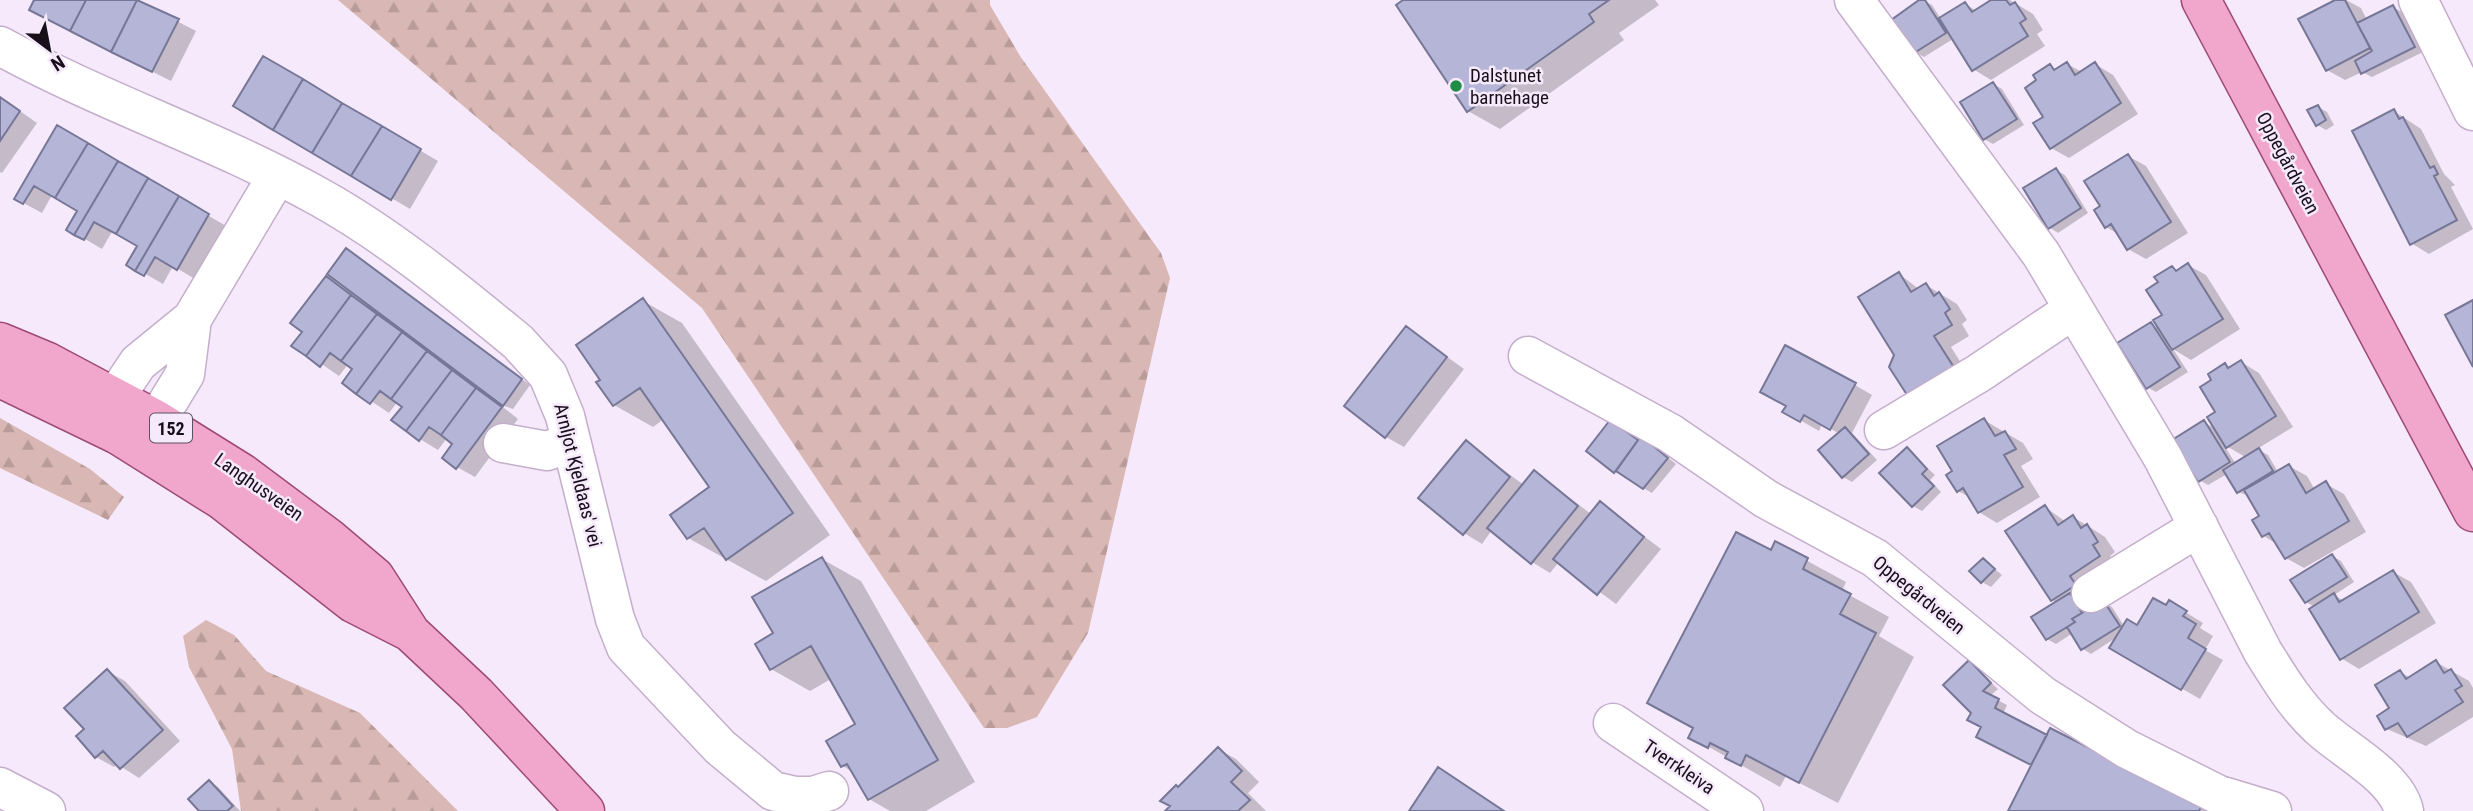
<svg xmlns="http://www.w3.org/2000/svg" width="2473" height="811" viewBox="0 0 2473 811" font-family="'Roboto Condensed',sans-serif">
<defs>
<pattern id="forest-firs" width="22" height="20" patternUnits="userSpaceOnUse" patternTransform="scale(1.75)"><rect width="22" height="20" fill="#d8b7b4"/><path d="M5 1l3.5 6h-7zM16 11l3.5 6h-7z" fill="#b99c9a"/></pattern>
</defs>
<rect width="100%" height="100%" fill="#f6e9fb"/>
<!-- forest -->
<path fill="url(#forest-firs)" d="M338,0h652v5l30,51 141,197 9,25 -82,355 -51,84 -30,11h-23l-282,-420z
M0,418l90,51 34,28 -16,23 -108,-52z
M206,620l28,15 32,36 94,42 98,98h-217l-9,-62 -43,-82 -6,-31z"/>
<!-- shadow -->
<path fill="#0003" fill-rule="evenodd" d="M36,0h100l60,31 -25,50 -122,-61z
M1406,0h249l4,5 -40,28 5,7 -124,89 -32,-18 -45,-65 3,-2z
M1923,0l9,5 9,14 24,-15 12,7 17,-11h16l23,14 10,16 -6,4 8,12 -54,34 -18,-11 -20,-30 -29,18 -9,-5z
M2339,0h7l15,8 6,12 26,-13 9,5 21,40 -51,25 -10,-5 -17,8 -18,-10z
M264,58l174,103 -28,48 -174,-103z
M2067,64l15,8 13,-8 18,11 25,39 -69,44 -18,-10 -12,-67 11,-15 7,4z
M1993,84l9,5 22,36 -31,19 -9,-5z
M0,97l37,26 -35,50 -2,-1z
M2318,107l9,5 7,13 -8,5 -9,-5z
M2394,111l27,18 23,45 11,11 -4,2 22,42 -44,25 -18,-11z
M58,127l168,99 -31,53 -22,-13 -10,18 -35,-20 11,-18 -26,-16 -11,19 -34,-20 11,-19 -27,-15 -10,18 -26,-14z
M2128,156l18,10 42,67 -42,26 -18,-10 -8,-14 -14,-8 -4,-20z
M2056,170l9,5 23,38 -30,20 -9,-6z
M356,255l174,130 -17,24 -14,-5 19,15 -43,58 -18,-10 -2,-23 -8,-6 -9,12 -18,-11 -15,-33 -7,-5 -9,12 -45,-30 11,-14 -7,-5 -9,12 -45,-31 10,-14 22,-53 23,13z
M2188,265l18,10 34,54 -49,31 -18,-11 15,23 -32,20 -9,-5 4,-63 10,6 3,-14 -4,-33 12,-15 6,3z
M1899,274l20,15 7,-4 31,19 10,16 -5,4 7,12 -18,11 20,32 -75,-25z
M643,301l39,22 148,212 -64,46 -78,-43 24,-50 -48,-69 -11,8 -39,-22z
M1407,328l57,41 -60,78 -18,-10z
M2241,362l18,11 34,54 -36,22 11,6 10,17 11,-6 18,10 8,14 11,-6 18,10 22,38 -62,36 -18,-10 -8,-13 -14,-9 -9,-15 7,-4 -13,-21 -11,-4 -11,-18 -19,11 -9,-5 5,-58 13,8 -3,-50 11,-15 6,4zM2223,444l24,14 -11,6z
M1855,385l17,10 -20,38 25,27 -25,22 -9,-5 -3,-43 -18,-10 -3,7 -35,-20z
M1984,420l39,23 10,16 -12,7 19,31 -43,26 -18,-11 -8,-14 -13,-7z
M1619,428l20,14 11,1 26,21 -24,29 -37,-21z
M1466,443l58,42 11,-13 56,42 9,-11 61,46 -45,55 -57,-42 -9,11 -18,-11 -40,-32 -10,14 -18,-11z
M1907,449l28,26 -5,5 11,12 -19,19 -9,-5z
M2045,507l21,15 7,-5 18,11 14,9 10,15 -5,4 7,11 -36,36 5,9 17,-10 9,5 12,19 14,1 31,-25 34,21 -3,5 13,8 -8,14 18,10 -23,39 -89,-51 6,-11 -26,17 -8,-5 -10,-16 -17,11 -9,-5 10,-36 -5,-3z
M1776,544l70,38 -4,9 47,26 -10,19 35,21 -76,146 -52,-27 -6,11 -89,-50z
M2332,556l9,5 13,21 -20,13 10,6 49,-29 18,10 25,41 -77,46 -18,-11 -26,-51 -9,-5z
M822,559l39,22 114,201 -49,29h-36l-21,-12 -15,-26 -11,-7 15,-41 -27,-46 -21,12 -39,-22 5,-35z
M1984,560l18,15 -11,12 -9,-5z
M1969,662l29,27 -8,7 17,9 -4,9 45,23 3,-7 158,81h-199l23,-46 -46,-24 -4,-14 -10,-15z
M2436,662l33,19 4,7v29l-47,29 -39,-17 13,-57 11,6z
M107,671l18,10 55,60 -41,37 -22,-14 -3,3 -18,-10 -10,-28z
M1218,749l18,10 23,23 -11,11 18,18h-98l11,-23z
M209,782l9,5 22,24h-39z"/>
<!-- building -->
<path fill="#b4b5d7" stroke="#767796" stroke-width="2" d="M34,0h52l-16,31 -41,-21z
M86,0h51l-26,52 -41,-21z
M137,0l42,19 -27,53 -41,-20z
M1403,0h206l-20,14 5,8 -127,90 -71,-107z
M1919,0h6l21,33 -32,20 -27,-30z
M1991,0h15l4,5 5,-3 11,17 -6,4 8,13 -56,35 -33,-53 26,-16 7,10z
M2335,0h10l25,48 -44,23 -28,-52z
M2393,5l22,42 -54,27 -6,-13 17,-10 -15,-28z
M263,56l40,23 -30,51 -40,-24z
M2067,62l8,13 20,-13 26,41 -71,46 -17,-26 10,-6 -18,-29 11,-8 -3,-5 17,-11 4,6z
M303,79l39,24 -30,50 -39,-23z
M1993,82l24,37 -34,21 -23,-38z
M0,97l20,14 -20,30z
M342,103l40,23 -31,50 -39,-23z
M2318,105l8,15 -10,6 -9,-16z
M2394,109l5,10 4,-2 27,51 4,-2 4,8 -4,2 23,44 -47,25 -58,-114z
M57,125l31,18 -33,55 -21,-12 -11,18 -9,-5z
M382,126l39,23 -30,51 -40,-24z
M88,143l30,18 -44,74 -8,-5 11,-19 -22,-13z
M2128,154l43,68 -44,28 -16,-26 -6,4 -11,-18 6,-4 -16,-25z
M118,161l30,17 -32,56 -22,-12 -10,18 -10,-5z
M2056,168l25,40 -33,21 -25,-41z
M148,178l31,18 -44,75 -9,-6 11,-19 -21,-12z
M179,196l30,18 -32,56 -22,-13 -11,19 -9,-5z
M346,248l176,131 -19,27 -176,-132z
M2188,263l35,56 -51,31 -19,-30 9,-5 -16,-25 12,-8 -4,-5 18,-11 4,5z
M1899,272l12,20 15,-9 8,13 5,-4 11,17 -5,4 7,12 -18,11 21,33 -46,29 -20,-31 5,-12 -36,-58z
M326,276l25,19 -45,61 -15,-10 11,-14 -12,-9z
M351,295l26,19 -36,47 -11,-8 -10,14 -14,-11z
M643,298l150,215 -67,47 -22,-32 -17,11 -17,-24 39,-28 -69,-99 -27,18 -17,-24 4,-2 -24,-35z
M2473,300v67l-28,-52z
M377,314l25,18 -46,62 -14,-11 10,-14 -11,-8z
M2151,322l29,45 -34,22 -29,-46z
M1406,326l41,31 -62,81 -41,-32z
M402,332l25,19 -36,48 -11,-8 -10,13 -14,-10z
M1785,345l71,38 -26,47 -26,-15 -4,7 -18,-10 4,-6 -26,-14z
M427,351l25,19 -46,61 -15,-11 11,-13 -11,-8z
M2241,360l35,56 -50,32 -19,-31 8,-5 -15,-25 11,-7 -3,-6 17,-11 3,5z
M452,370l24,18 -35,47 -12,-8 -10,14 -13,-10z
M476,388l26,19 -46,62 -14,-11 10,-14 -11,-9z
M1984,418l11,18 10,-5 11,18 -12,6 19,32 -45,26 -15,-25 -6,4 -11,-17 6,-4 -15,-25z
M1610,420l28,20 -24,33 -28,-22z
M2204,420l26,42 -32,20 -26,-42z
M1845,427l24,27 -27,24 -24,-28z
M1641,436l27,22 -25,31 -27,-18z
M1466,440l44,37 -47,58 -45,-37z
M1907,447l20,22 -5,5 12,12 -22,21 -33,-34z
M2259,448l14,23 -36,22 -14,-23z
M2289,464l17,29 20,-12 23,40 -64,38 -16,-26 -7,4 -10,-17 7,-4 -15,-26z
M1534,470l44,36 -47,58 -44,-36z
M1600,501l44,36 -47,58 -44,-36z
M2045,505l13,20 15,-10 8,13 6,-4 11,18 -5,3 7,11 -30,20 6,9 -25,16 -46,-70z
M1736,532l35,18 4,-9 33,17 -5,11 48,25 -11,20 36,19 -77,150 -53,-28 -5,11 -16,-8 3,-6 -18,-9 -2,5 -20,-10 5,-10 -46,-25z
M2332,554l15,23 -42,26 -15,-23z
M822,557l116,203 -70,40 -21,-36 -6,3 -15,-26 29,-17 -44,-78 -41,24 -15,-26 18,-11 -21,-36z
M1983,558l12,11 -14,14 -12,-12z
M2393,570l26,42 -79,48 -31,-51 25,-16 5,9z
M2070,593l12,20 -10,6 3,3 -29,18 -15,-23z
M2153,598l13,7 3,-5 18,11 -4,5 13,8 -8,14 18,11 -25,41 -72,-42 18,-29 10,6z
M2103,600l17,26 -39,24 -14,-23 8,-5 -3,-3z
M1969,660l22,23 -8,8 16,8 -4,9 52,27 -16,30 -55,-28 5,-10 -14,-7 4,-7 -28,-28z
M2436,660l8,13 7,-4 11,17 -7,4 8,12 -56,35 -9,-14 -13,7 -8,-14 12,-8 -14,-23 25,-15 6,9z
M107,669l56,61 -43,39 -17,-18 -8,7 -19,-22 8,-7 -20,-21z
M2050,728l152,77 -3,6h-191z
M1218,747l24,24 -11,11 19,18 -12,11h-73l5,-5 -10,-5 16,-16 2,2z
M1438,767l66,44h-95z
M209,780l24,26 -6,5h-28l-11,-12z"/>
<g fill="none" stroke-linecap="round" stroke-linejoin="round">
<!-- minor casing -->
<g stroke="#c4aecc" stroke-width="41">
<path id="minor" d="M1854,0l187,254 122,204 100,194c17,27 33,54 56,75 24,23 77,49 85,84
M2418,0l55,111
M0,46c104,57 218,94 321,152 70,39 136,94 197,144l30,33 17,41 50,203 11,28 94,100 53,44 22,5h18l16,-5
M192,319l-7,55 -28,46 -39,15 -2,-39 22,-33 54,-44 85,-143
M1528,356l142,77 96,66 109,59 167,137 85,54 92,46 53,16
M1884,430l95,-57 95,-64
M503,443l44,8 24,-9
M2091,593l108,-66
M1613,723l131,88
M0,787l46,24"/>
</g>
<!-- major casing -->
<g stroke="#9e4a78" stroke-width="41">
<path id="major" d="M2201,0l272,512
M0,342l48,20 109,58 85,53 87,65 46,39 36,56 65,61 109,117
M0,378l118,57 105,66 130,102 57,29"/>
</g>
<!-- minor -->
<use href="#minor" stroke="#fff" stroke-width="38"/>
<!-- major -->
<use href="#major" stroke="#f1a6cc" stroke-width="38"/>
</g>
<!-- markers -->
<circle fill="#1f8d45" stroke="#f6e9fb" stroke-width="2.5" cx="1456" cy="86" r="7"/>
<g text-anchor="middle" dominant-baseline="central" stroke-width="5" stroke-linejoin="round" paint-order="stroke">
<!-- shield labels -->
<rect fill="#f6e9fb" stroke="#5a505e" stroke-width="2" x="150" y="413.5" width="42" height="29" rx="5"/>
<g font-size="18" font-weight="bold" fill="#170f1a">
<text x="171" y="428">152</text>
</g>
<!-- poi labels -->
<g font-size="19" fill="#170f1a" stroke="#f6e9fb" text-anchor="start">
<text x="1470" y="75">Dalstunet<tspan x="1470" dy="22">barnehage</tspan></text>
</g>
<!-- street labels -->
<g font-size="19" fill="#170f1a" stroke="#f6e9fb">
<text transform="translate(2288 163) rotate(62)">Oppegårdveien</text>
<text transform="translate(578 475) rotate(76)">Arnljot Kjeldaas' vei</text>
<text transform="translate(259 487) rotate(35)">Langhusveien</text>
<text transform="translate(1919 595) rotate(39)">Oppegårdveien</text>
<text transform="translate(1679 767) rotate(34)">Tverrkleiva</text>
</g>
</g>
<!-- north arrow -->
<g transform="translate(49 49) rotate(148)" stroke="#f6e9fb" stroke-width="5" paint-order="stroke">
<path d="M0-5L12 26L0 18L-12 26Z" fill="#170f1a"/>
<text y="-10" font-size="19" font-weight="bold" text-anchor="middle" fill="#170f1a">N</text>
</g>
</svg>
